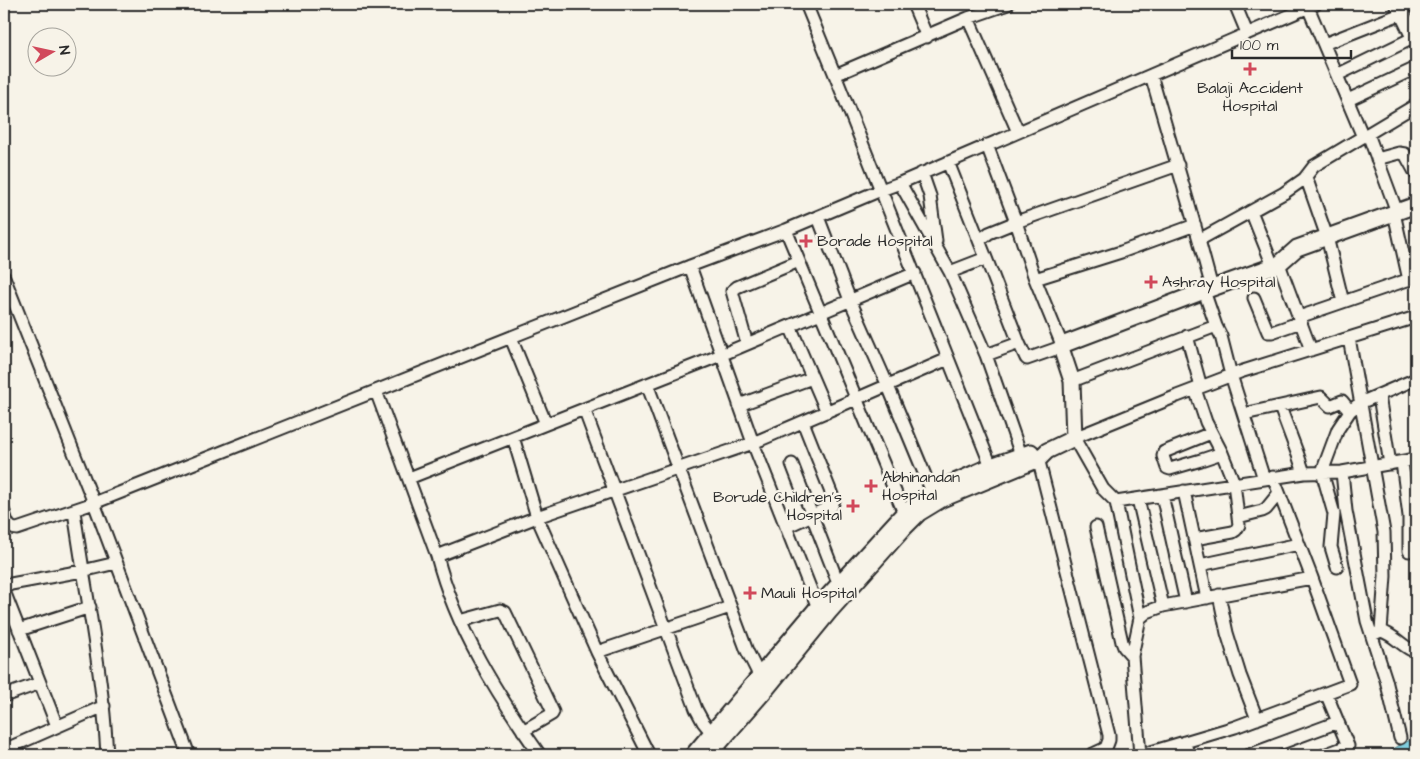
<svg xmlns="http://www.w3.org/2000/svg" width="1420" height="759" viewBox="0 0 1420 759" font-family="'Architects Daughter',sans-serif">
<defs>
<pattern id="water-ripples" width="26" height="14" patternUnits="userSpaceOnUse" patternTransform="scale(1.25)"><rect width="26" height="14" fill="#80cede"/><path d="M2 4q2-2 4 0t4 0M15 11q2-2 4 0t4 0" fill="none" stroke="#6fb1bf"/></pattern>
</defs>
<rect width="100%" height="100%" fill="#f7f3e8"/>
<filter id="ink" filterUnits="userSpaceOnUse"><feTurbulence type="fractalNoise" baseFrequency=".02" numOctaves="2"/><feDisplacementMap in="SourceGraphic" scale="10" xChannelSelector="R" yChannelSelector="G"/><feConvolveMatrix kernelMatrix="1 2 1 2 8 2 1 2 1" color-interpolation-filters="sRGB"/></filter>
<g filter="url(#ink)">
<!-- water -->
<path fill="url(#water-ripples)" stroke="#5e8d96" d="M1416,737v18h-33l4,-3z"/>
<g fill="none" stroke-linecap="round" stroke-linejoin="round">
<!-- minor casing -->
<g stroke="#2b2b2b" stroke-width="15">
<path id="minor" d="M806,4l29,71
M913,4l14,33
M1235,4l12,29
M1308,7l55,130
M968,18l50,114
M1324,44l79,-31
M1151,75l48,165 13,48
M1337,75l78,-38
M1348,100l68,-32
M1368,134l29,78
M1377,159l22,-6 6,1 11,20
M948,162l38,96
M922,173l8,23 6,45
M1306,177l21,60 16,65
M900,183l50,89 36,83 35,100
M1251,211l22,55
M1394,213l15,67
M818,217l32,83 38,86 44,106
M786,230l118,283 3,6
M980,240l9,-7 27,-11 -29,-77
M1199,240l85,-47 20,-14 10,-13 102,-61
M1279,264l32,86
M690,266l63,177 67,170
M950,272l36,-14 33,85
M4,277l90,226 -77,26c-9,0 -11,-9 -13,-17
M1035,279l86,-27 74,-27
M1254,298l14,34h4l29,-10
M1299,317l117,-40
M790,326l37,86
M1216,326l5,10 10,39 33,104
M1187,336l14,51
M511,338l35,86
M1349,338l35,194 1,44 -4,55 -9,4
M747,344l-15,-53 5,-4 62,-26
M1062,345l-27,-66 -19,-57 162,-57
M986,355l33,-12 7,15 1,1 34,-12
M1072,381l144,-55 -12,-35
M647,384l100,267 16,32
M376,391l61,165 100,-39 216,-74 103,-44 92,-40
M1379,396l11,68
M739,405l73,-27
M1280,407l18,48 6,18
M584,409l112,300 7,13 13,16
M1244,414l77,-17 9,9 12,-5 8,10
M1211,433l-47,19 -1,4 4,12 3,1 31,-9 21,-7
M513,437l24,80 60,135 52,103
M1037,454l72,281v5l-3,8 -15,7
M1402,462l7,54v35
M792,464l47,121
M991,466l-156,-391 133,-57 40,-14
M1342,472l4,39 21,110 19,59 14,58
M409,478l312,-123 194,-82
M1184,491l23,107
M1162,495l24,107
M1138,499l25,107
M1116,502l188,-29 38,-1 74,-13
M74,511c9,65 22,129 29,194 2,17 3,34 4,50
M1238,517l24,-6 4,-2 13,-16
M786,527l46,-21 2,-6 -31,-78
M1096,527l26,115 2,5 8,9
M1194,539l39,-7 3,-2 3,-5 -5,-42 -12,-30 -16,-31 -11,-33
M437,556c19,73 60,138 103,199
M1200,565l99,-21
M1337,567l-6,-20 3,-33 -12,-42 16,-43 12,-18 10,-8 56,-24
M4,586l7,-2 71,-13 34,-8
M4,591l53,135
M1219,595l8,38 13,42 17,44
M1140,618l-24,-116 -13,-13 -29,-51 103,-42 63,-24 176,-55
M460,621l40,-11 5,2 48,100 -1,2 -29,17
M19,630l71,-23
M1381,631c14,4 22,17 35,21
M597,652l133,-45
M4,696l36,-13
M1184,742l5,13
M4,750l100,-44
M189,755l-95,-252 596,-237 96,-36 95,-40 19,-7 416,-179
M1140,755l-8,-99 8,-38 7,-6 16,-6 149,-28
M1141,755l94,-28 115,-43 -38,-106 -39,-101
M1249,755l89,-33
M1324,755l24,-9 -22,-53"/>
</g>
<!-- major casing -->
<g stroke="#2b2b2b" stroke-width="19">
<path id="major" d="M1398,4l18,37
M693,755l124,-147 87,-95 28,-21 59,-26 40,-14
M709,755l58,-67 62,-76 76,-85 14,-14 23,-14 97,-40 8,-8 27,-13 -2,-57 -11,-33 1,-3 142,-54 75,-27 18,-16 119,-43"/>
</g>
<!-- minor -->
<use href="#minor" stroke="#f7f3e8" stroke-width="11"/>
<!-- major -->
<use href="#major" stroke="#f7f3e8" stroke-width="15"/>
</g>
</g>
<!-- markers -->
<g fill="#d1495b" stroke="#f7f3e8" stroke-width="2">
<path d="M1247.5 61.5h5v5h5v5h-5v5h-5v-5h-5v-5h5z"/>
<path d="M803.5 233.5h5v5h5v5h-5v5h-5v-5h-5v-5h5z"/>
<path d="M1148.5 274.5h5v5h5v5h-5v5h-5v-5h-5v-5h5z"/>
<path d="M868.5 478.5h5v5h5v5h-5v5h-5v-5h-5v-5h5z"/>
<path d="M850.5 498.5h5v5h5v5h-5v5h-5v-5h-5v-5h5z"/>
<path d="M747.5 585.5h5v5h5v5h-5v5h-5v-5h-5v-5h5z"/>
</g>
<g text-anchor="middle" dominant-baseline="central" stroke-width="5" stroke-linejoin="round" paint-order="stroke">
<!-- poi labels -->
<g font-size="16" fill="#2b2b2b" stroke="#f7f3e8" text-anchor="start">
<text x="1250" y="88" text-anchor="middle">Balaji Accident<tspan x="1250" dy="18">Hospital</tspan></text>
<text x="817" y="241">Borade Hospital</text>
<text x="1162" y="282">Ashray Hospital</text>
<text x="882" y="477">Abhinandan<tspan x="882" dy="18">Hospital</tspan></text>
<text x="842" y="497" text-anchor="end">Borude Children's<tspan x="842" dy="18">Hospital</tspan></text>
<text x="761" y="593">Mauli Hospital</text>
</g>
</g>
<!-- margin -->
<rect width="1420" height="759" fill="none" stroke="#f7f3e8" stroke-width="20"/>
<rect x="10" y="10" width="1400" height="739" fill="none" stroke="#2b2b2b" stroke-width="2" filter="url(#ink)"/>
<!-- north arrow -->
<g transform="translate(52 52) rotate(81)"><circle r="24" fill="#f7f3e8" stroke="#a5a39c"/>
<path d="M0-4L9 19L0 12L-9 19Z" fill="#d1495b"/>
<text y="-8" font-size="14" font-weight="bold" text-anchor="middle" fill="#2b2b2b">N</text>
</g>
<!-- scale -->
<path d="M1232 50v8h119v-8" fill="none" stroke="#2b2b2b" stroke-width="2.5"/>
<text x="1240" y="50" font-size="15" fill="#2b2b2b" stroke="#f7f3e8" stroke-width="4" paint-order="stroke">100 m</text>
</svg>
